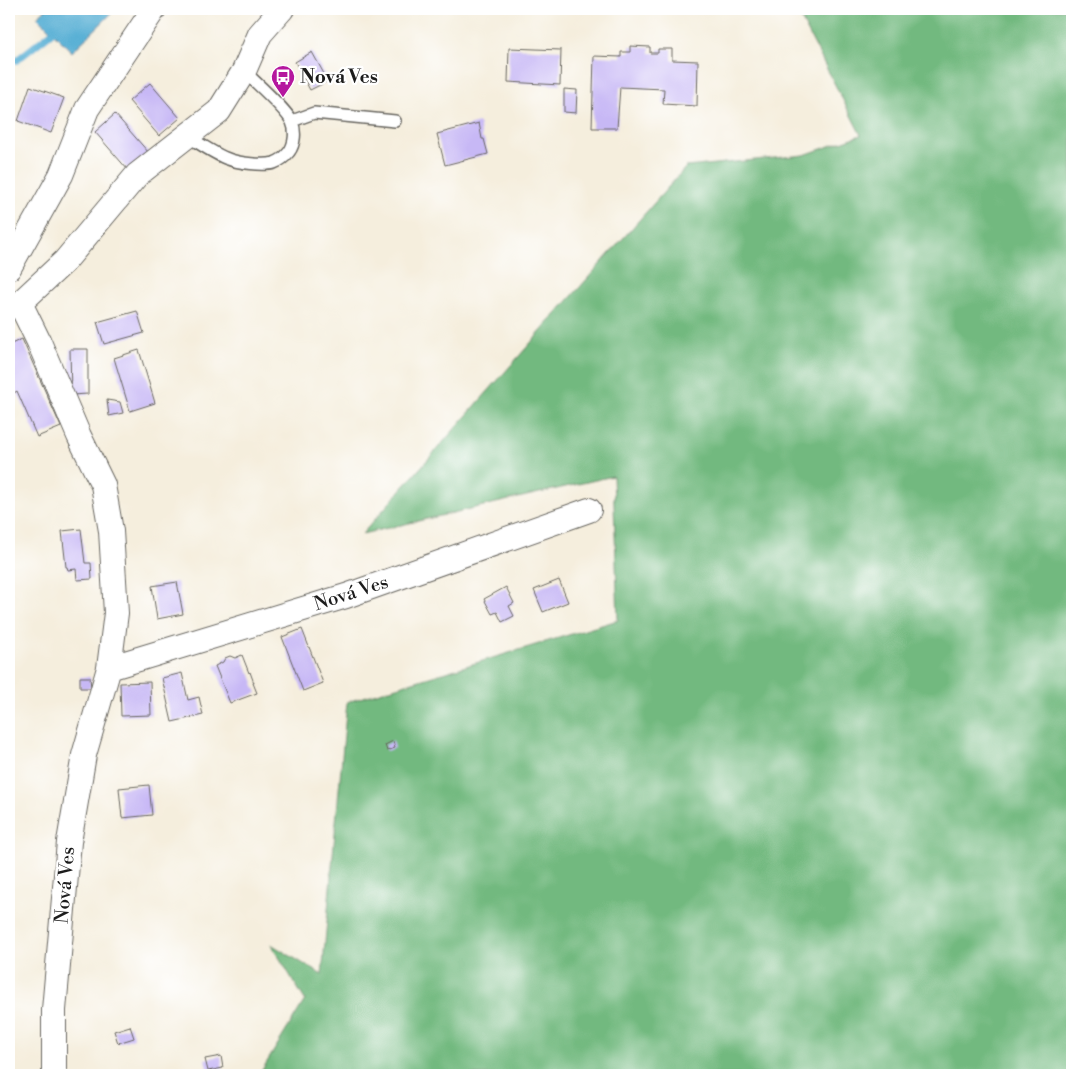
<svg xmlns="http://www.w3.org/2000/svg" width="1081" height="1084" viewBox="0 0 1081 1084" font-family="'Libre Bodoni',serif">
<rect width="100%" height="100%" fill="#fff"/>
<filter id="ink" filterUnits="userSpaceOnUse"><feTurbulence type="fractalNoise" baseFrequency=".02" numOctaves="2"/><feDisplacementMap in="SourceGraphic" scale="10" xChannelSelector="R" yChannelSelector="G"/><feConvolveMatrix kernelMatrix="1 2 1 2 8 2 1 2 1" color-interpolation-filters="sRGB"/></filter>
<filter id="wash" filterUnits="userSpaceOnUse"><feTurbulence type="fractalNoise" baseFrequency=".0096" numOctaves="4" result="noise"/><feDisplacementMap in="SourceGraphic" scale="20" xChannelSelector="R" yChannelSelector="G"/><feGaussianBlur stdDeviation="1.12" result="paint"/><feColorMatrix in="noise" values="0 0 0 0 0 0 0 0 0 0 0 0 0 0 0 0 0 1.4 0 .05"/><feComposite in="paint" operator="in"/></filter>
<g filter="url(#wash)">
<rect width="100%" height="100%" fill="#f5eedd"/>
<!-- forest -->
<path fill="#72b97f" stroke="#476a4e" d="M796,9h276v1066h-813l46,-75 -34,-56 51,31 25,-273 271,-82 -5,-144 -251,58 324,-367 118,-12 57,-20z"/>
<!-- water -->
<path fill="#57afd4" stroke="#3a6678" d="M46,9h70l-44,43 -35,-35z"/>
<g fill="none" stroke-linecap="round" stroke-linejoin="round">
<!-- stream -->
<path stroke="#57afd4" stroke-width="7" d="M17,60l43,-34"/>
</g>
<g id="blocks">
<!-- building -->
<path fill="#c7b8f5" d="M630,46l20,1v6h8v-4h14v11l26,1 -1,45 -34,-2 1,-15 -44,-2 -3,41h-25l2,-72 27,1v-5h9z
M509,48l52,2 -1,35 -52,-3z
M312,52l16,29 -18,9 -15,-28z
M150,83l30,35 -21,18 -30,-35z
M30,86l34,12 -13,35 -33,-12z
M564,89l13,1 -1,23 -12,-1z
M115,114l34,39 -21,17 -33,-38z
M479,123l3,16h2l4,15 -43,11 -8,-31z
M137,311l7,22 -40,11 -7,-22z
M22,339l39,88 -24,10 -20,-46 -3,2 -5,-11v-3l2,-1 -2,-5v-28z
M70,349h18v45l-17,1z
M139,350l16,53 -25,8 -16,-53z
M107,400l13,2 3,11 -14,3z
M81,529l4,34h6l1,16 -15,1 -1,-11 -8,1 -1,-3h-1l-4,-36z
M559,580l9,22 -25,10 -9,-22z
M177,582l6,32 -26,5 -5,-33z
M506,587l8,16 -5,3 5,10 -12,6 -5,-10 -5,2 -8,-15z
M302,629l21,54 -20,8 -21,-54z
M242,655l7,18 1,-1 4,11h-1l4,10 -27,10 -15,-37 8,-4 2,-4 5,-2 5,2z
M182,673l6,27 11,-3 4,18 -31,7 -10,-44z
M80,677h10l1,11h-11z
M150,682l1,33 -30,1 -1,-33z
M393,741l2,7 -8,3 -2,-6z
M149,785l3,30 -30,3 -3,-30z
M130,1026l4,12 -16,5 -4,-12z
M221,1056l2,12 -15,3 -3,-12z"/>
</g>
</g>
<g filter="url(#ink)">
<use href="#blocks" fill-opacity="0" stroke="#686660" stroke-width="1"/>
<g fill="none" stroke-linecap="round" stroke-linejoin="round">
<!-- lane casing -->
<g stroke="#686660" stroke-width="14">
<path id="lane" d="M292,121l22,-8 81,8
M187,136c12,7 29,19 41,23 10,4 36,7 46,4 6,-2 11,-6 15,-11 6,-8 7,-21 3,-30 -6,-13 -36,-39 -48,-51"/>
</g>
<!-- street casing -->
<g stroke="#686660" stroke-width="26">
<path id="street" d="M9,268l52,-93 26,-66 67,-100
M20,303l19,39 40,94 24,49 8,46 5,82 -7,55 -25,87 -15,87 -15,168v65
M9,307l11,-4 45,-42 72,-86 82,-64 25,-40 16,-37 22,-25
M109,668l237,-72 243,-86"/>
</g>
<!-- lane -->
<use href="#lane" stroke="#fff" stroke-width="11"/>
<!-- street -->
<use href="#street" stroke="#fff" stroke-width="24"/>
</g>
</g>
<!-- icons -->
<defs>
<g id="bus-pin" transform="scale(1.25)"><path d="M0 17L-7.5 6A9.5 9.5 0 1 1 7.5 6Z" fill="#b5179e" stroke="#fff"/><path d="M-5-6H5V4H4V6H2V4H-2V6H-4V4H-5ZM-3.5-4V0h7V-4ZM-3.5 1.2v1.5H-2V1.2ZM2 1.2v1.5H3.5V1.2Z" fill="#fff"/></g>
</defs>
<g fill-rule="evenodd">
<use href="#bus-pin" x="283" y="77"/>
</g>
<g text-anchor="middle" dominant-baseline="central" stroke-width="4.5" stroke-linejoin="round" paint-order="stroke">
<!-- poi labels -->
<g font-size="19" font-weight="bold" fill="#1c1c1c" stroke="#fff" text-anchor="start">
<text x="300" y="77">Nová Ves</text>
</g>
<!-- street labels -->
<g font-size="19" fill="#1c1c1c" stroke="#fff">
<text transform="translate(351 593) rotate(-18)">Nová Ves</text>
<text transform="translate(65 885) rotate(-85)">Nová Ves</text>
</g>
</g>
<!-- margin -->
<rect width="1081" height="1084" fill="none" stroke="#fff" stroke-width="30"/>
</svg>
